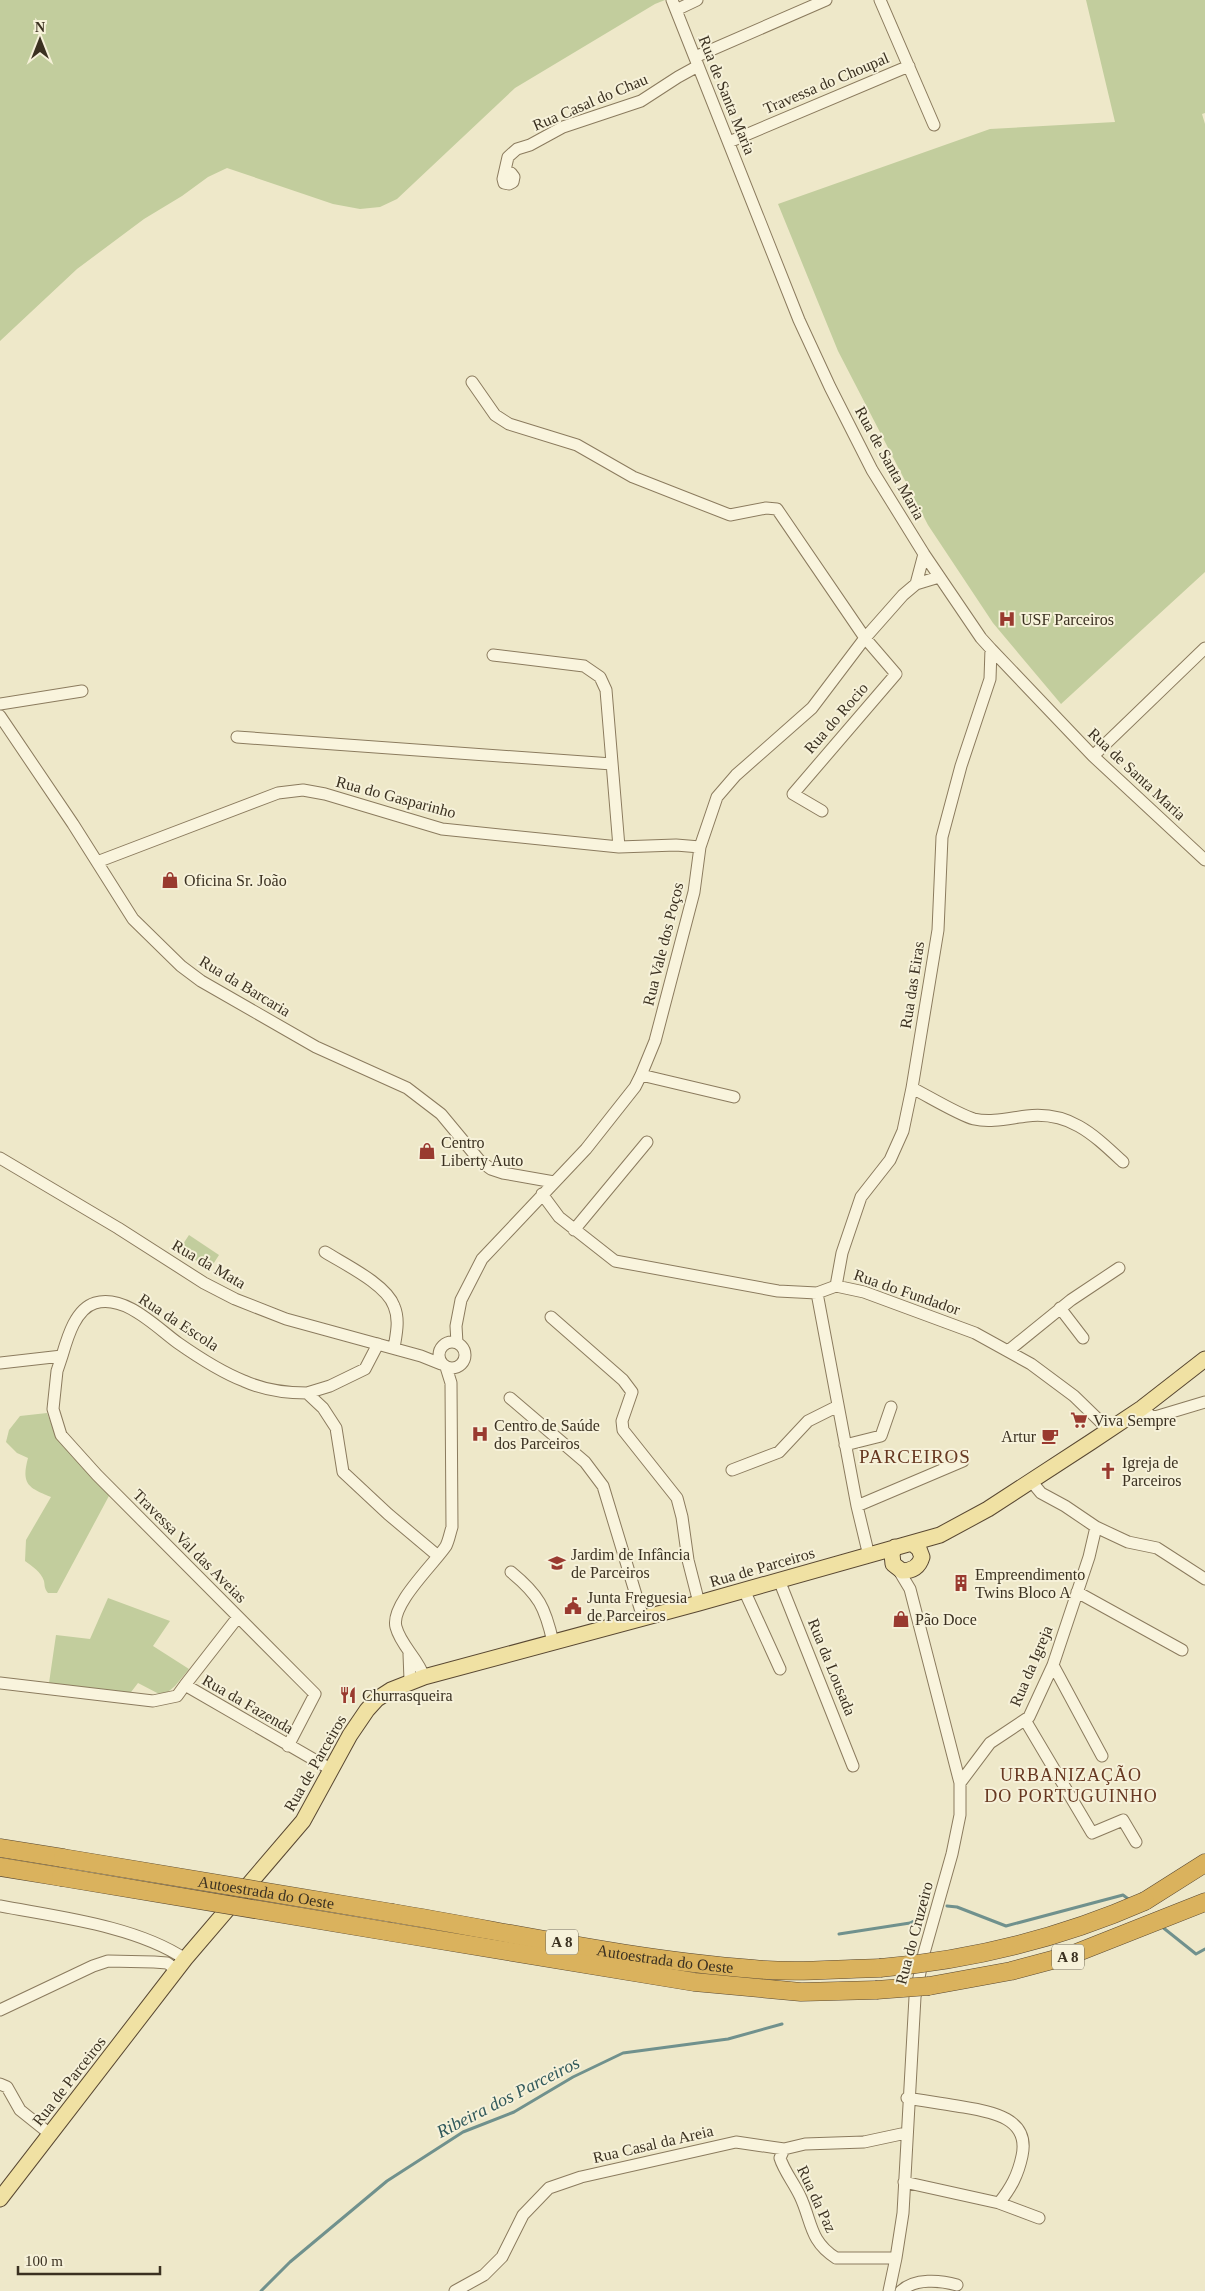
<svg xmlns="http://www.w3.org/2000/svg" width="1205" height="2291" viewBox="0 0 1205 2291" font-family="Georgia,serif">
<rect width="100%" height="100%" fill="#eee8c9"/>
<!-- green -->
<path fill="#c2cd9d" d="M0,0h665l-10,4 -140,84 -118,111 -17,8 -20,2 -27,-5 -106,-36 -19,9 -26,19 -38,23 -67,50 -77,72z
M1086,0h119v113l-3,1 3,10v448l-144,132 -68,-81 -65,-98 -90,-174 -60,-147 212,-75 125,-7z
M189,1235l30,20 -9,14 -31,-19z
M47,1413l10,26 53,55 -53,99h-9c-4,-5 -3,-7 -4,-12 -3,-9 -12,-15 -19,-20l1,-21 25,-43c-23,-9 -30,-13 -23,-39l-11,-5 -11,-11 3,-12 11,-14z
M108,1598l62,23 -17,25 36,23 -14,17 -12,10 -25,-13 -10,13 -79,-13 7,-48 34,4z"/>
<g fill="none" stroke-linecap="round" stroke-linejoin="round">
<!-- stream -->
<path stroke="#70918d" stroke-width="3" d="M947,1906l10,1 49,19 117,-31 8,6
M1161,1926l35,28 9,-5
M839,1934l71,-11 6,-3
M261,2291l29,-29 97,-81 76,-49 51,-20 59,-35 50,-24 105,-14 54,-15"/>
<!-- minor casing -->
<g stroke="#8b7b5e" stroke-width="13">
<path id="minor" d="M672,0l127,320 31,67 42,83 52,84 57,84 10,11 102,107 112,104
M880,0l54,125
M676,10l21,-10
M695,57l131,-57
M729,142l180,-76
M505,173h6l3,4 -1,5 -4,2 -5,-1 -1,-4 5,-22 9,-8 13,-4 33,-18 78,-26 37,-24 20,-11
M472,382l23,33 14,9 68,21 56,32 97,38 36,-7 11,1 88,129 31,36 -103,120 29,17
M916,584l8,-30
M493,655l91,11 16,11 6,13 13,157
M0,704l82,-13
M0,716l73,108 60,95 48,47 20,15 115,66 91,41 34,26 39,47 11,8 12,4 51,9
M237,737l375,27
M1093,756l112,-108
M97,862l181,-69 25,-3 22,4 117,35 177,18 57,-2 24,2
M641,1075l93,22
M912,1088c16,8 47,27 62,31 17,4 36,-1 53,-3 43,-5 67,19 96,46
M0,1158l118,70 86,55 31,16 51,20 135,37 20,8
M542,1194l17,23 56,44 163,30 39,2 19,-7 28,6 111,41 56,31 43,32 35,34
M574,1230l73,-88
M325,1252c19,12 61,32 69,54 6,14 2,29 0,42
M836,1286l6,-33 19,-56 29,-37 13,-29 9,-43 26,-158 4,-93 19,-71 29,-87 1,-30
M817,1293l40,213 12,50
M1060,1308l23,30
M551,1317l72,63 9,12 -10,29 1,9 54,68 5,19 6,43 11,43
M439 1355a13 13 0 1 1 26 0a13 13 0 1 1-26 0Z
M457,1343l-1,-17 5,-26 21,-41 104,-110 49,-62 6,-12 14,-34 39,-149 6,-45 17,-50 19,-22 76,-67 53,-70 38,-43 13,-11 23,-7
M1008,1351l63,-51 48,-32
M62,1356l-5,15 -4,38 8,26 36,40 218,219 -27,52
M0,1363l62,-7c5,-17 13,-47 33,-53 30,-9 61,24 83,40 20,14 43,29 66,38 20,9 42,12 63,12l16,15 13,20 7,44 45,42 50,42
M307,1393l23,-7 35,-17 13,-25
M510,1398l75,64 18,24 40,132
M1142,1408l9,8 4,1 50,-15
M845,1445l36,-9 10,-29
M732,1470l47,-18 29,-31 30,-15
M857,1506l106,-45
M1096,1527l32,15 29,6 48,31
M511,1572c28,23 34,35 42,70
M779,1580l74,186
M744,1590l36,79
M1077,1592l105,58
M409,1654l1,26
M1053,1665l49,91
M424,1677c-6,-19 -23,-31 -28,-50 -6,-22 38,-63 50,-81 3,-6 4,-13 6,-19l-1,-144 -5,-16
M0,1683l153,18 24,-5 8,-11 147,85
M185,1685l53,-68
M1025,1720l67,113 31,-13 13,22
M960,1783l30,-40 39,-26 24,-52 36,-108 7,-30 -31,-21 -24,-13 -10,-12
M0,1906c58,11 136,20 185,53
M0,2010l93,-44 15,-5 46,1 13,1 10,7
M0,2084l7,3 13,23 30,24
M784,2149l-4,9c4,13 14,25 20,38 12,25 9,45 36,62h60
M904,2182l95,21c12,-15 19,-28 23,-47 9,-41 -37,-45 -65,-50 -17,-3 -33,-5 -50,-8
M999,2203l40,15
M455,2291l29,-16 18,-18 21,-42 26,-27 32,-11 155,-35 48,7 21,-5 59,-2 42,-9
M889,2291l7,-33 7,-45 12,-216 9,-44 28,-99 8,-39v-32l-50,-194 -12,-20
M901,2291c14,-13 39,-11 56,-6"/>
</g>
<!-- major casing -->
<g stroke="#594832" stroke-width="17">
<path id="major" d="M895,1547l-3,7 1,10 9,7c10,0 17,-4 20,-14l-3,-8 -7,-6
M0,2199l185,-240 118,-138 47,-86 17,-25 10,-11 14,-9 33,-13 275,-74 241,-68 48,-26 103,-67 51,-34 63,-49"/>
</g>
<!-- highway casing -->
<g stroke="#594832" stroke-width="19">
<g id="highway">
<path d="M0,1848l63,10"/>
<path d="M0,1867l61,10"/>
<path d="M1145,1901l60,-38"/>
<path id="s1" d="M393,1913c120,20 240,47 361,56 42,4 84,0 126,-1"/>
<path d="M391,1932l303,50 107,10 75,-2"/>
<path d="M929,1986l82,-15 60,-16 134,-53"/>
</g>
</g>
<!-- minor -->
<use href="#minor" stroke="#f9f4dd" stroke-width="11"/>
<!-- major -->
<use href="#major" stroke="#f0e1a3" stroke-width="15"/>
<!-- highway -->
<use href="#highway" stroke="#dab25d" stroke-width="18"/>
<!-- highway-bridge casing -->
<g stroke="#594832" stroke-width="19" stroke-linecap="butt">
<g id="highway-bridge">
<path id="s2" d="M63,1858l330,55"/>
<path d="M61,1877l330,55"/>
<path d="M880,1968c91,-8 181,-30 265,-67"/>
<path d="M876,1990l53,-4"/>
</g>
</g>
<!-- highway-bridge -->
<use href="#highway-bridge" stroke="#dab25d" stroke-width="18"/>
</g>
<!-- icons -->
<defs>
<g id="hospital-bare" transform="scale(1.35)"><path d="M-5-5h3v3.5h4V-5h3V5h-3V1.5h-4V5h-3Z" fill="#993a2f" stroke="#f6f1d9" stroke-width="2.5" paint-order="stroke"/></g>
<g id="shop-bare" transform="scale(1.35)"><path d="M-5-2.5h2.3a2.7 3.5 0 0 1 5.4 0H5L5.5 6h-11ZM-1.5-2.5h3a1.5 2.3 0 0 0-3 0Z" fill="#993a2f" stroke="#f6f1d9" stroke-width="2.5" paint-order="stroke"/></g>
<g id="supermarket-bare" transform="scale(1.35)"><path d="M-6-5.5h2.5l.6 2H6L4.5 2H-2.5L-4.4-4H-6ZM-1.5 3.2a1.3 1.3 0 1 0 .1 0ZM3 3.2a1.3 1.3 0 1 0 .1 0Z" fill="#993a2f" stroke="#f6f1d9" stroke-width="2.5" paint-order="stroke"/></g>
<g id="cafe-bare" transform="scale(1.35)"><path d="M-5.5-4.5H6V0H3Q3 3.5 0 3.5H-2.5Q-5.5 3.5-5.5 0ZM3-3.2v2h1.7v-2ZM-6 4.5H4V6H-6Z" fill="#993a2f" stroke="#f6f1d9" stroke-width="2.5" paint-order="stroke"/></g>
<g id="church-bare" transform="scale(1.35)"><path d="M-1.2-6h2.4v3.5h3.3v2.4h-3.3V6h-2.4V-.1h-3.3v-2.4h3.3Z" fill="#993a2f" stroke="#f6f1d9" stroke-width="2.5" paint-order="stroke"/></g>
<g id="school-bare" transform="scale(1.35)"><path d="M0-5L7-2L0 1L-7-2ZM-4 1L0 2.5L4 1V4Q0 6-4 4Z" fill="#993a2f" stroke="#f6f1d9" stroke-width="2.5" paint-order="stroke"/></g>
<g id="building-bare" transform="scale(1.35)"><path d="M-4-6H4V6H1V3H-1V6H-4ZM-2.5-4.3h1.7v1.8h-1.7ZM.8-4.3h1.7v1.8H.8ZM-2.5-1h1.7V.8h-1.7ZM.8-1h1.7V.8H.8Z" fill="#993a2f" stroke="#f6f1d9" stroke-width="2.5" paint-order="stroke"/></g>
<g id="civic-bare" transform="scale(1.35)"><path d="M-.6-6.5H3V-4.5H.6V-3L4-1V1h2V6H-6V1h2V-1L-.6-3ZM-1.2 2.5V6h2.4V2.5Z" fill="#993a2f" stroke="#f6f1d9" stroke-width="2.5" paint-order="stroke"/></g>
<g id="restaurant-bare" transform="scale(1.35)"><path d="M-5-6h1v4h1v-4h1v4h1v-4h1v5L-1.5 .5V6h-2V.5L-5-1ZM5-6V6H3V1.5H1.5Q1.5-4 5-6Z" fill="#993a2f" stroke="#f6f1d9" stroke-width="2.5" paint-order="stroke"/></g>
</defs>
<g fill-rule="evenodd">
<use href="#hospital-bare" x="1007" y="619"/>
<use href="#shop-bare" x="170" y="880"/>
<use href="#shop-bare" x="427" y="1151"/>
<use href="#supermarket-bare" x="1079" y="1420"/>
<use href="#hospital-bare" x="480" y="1434"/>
<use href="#cafe-bare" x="1050" y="1436"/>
<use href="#church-bare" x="1108" y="1471"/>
<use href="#school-bare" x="557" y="1563"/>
<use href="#building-bare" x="961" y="1583"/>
<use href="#civic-bare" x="573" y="1606"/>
<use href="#shop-bare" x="901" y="1619"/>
<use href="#restaurant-bare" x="348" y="1695"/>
</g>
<g text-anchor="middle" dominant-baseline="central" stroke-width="4" stroke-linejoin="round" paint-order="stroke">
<!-- shield labels -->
<g fill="#f6f1d9" stroke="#736b58" stroke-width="1">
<rect x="546" y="1929.5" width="32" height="25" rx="4"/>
<rect x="1052" y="1944.5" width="32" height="25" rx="4"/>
</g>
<g font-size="15" font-weight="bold" fill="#3b3121">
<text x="562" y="1942">A 8</text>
<text x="1068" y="1957">A 8</text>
</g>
<!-- street labels -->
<g font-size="16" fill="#3b3121" stroke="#f6f1d9">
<text transform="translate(826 83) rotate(-23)">Travessa do Choupal</text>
<text transform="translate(727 95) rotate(68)">Rua de Santa Maria</text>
<text transform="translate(590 102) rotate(-23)">Rua Casal do Chau</text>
<text transform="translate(890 463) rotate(61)">Rua de Santa Maria</text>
<text transform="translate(836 718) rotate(-49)">Rua do Rocio</text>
<text transform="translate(1137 774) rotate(43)">Rua de Santa Maria</text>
<text transform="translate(396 797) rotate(15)">Rua do Gasparinho</text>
<text transform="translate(663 944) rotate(-76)">Rua Vale dos Poços</text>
<text transform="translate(912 985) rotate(-81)">Rua das Eiras</text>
<text transform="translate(245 986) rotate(31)">Rua da Barcaria</text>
<text transform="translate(209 1264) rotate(30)">Rua da Mata</text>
<text transform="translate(907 1292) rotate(19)">Rua do Fundador</text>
<text transform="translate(179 1322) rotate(33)">Rua da Escola</text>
<text transform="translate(190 1546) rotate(45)">Travessa Val das Aveias</text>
<text transform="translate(762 1567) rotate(-16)">Rua de Parceiros</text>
<text transform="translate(1031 1666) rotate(-67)">Rua da Igreja</text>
<text transform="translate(832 1667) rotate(68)">Rua da Lousada</text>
<text transform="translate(248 1704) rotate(30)">Rua da Fazenda</text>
<text transform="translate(315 1763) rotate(-60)">Rua de Parceiros</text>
<text stroke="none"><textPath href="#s2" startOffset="206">Autoestrada do Oeste</textPath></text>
<text transform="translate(914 1933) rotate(-75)">Rua do Cruzeiro</text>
<text stroke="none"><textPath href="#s1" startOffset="276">Autoestrada do Oeste</textPath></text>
<text transform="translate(69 2081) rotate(-52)">Rua de Parceiros</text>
<text transform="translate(653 2144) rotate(-13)">Rua Casal da Areia</text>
<text transform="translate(817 2199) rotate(65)">Rua da Paz</text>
</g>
<!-- poi labels -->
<g font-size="16" fill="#3b3121" stroke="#f6f1d9" text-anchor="start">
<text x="1021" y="619">USF Parceiros</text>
<text x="184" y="880">Oficina Sr. João</text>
<text x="441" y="1142">Centro<tspan x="441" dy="18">Liberty Auto</tspan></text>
<text x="1093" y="1420">Viva Sempre</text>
<text x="494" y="1425">Centro de Saúde<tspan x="494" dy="18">dos Parceiros</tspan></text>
<text x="1036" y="1436" text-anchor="end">Artur</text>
<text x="1122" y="1462">Igreja de<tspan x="1122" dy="18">Parceiros</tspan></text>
<text x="571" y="1554">Jardim de Infância<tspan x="571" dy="18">de Parceiros</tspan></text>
<text x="975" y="1574">Empreendimento<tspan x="975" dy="18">Twins Bloco A</tspan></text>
<text x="587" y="1597">Junta Freguesia<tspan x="587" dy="18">de Parceiros</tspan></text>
<text x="915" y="1619">Pão Doce</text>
<text x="362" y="1695">Churrasqueira</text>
</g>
<!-- neighbourhood labels -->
<g font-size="18" letter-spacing="1" fill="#673821" stroke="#f6f1d9">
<text x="1071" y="1775">URBANIZAÇÃO<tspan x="1071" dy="21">DO PORTUGUINHO</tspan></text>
</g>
<!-- water labels -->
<g font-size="18" font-style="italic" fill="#31595b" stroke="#f6f1d9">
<text transform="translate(508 2097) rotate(-27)">Ribeira dos Parceiros</text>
</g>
<!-- quarter labels -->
<g font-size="19" letter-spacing="1" fill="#673821" stroke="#f6f1d9">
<text x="915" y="1456">PARCEIROS</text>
</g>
</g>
<!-- north arrow -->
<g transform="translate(40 40)" stroke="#f6f1d9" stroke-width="4" paint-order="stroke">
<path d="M0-4L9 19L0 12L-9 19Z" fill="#3b3121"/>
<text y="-8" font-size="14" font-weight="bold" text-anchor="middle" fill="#3b3121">N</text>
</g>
<!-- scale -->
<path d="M18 2266v8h142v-8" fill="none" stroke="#3b3121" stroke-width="2.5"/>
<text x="25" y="2266" font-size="15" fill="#3b3121" stroke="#f6f1d9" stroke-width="4" paint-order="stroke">100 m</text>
</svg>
